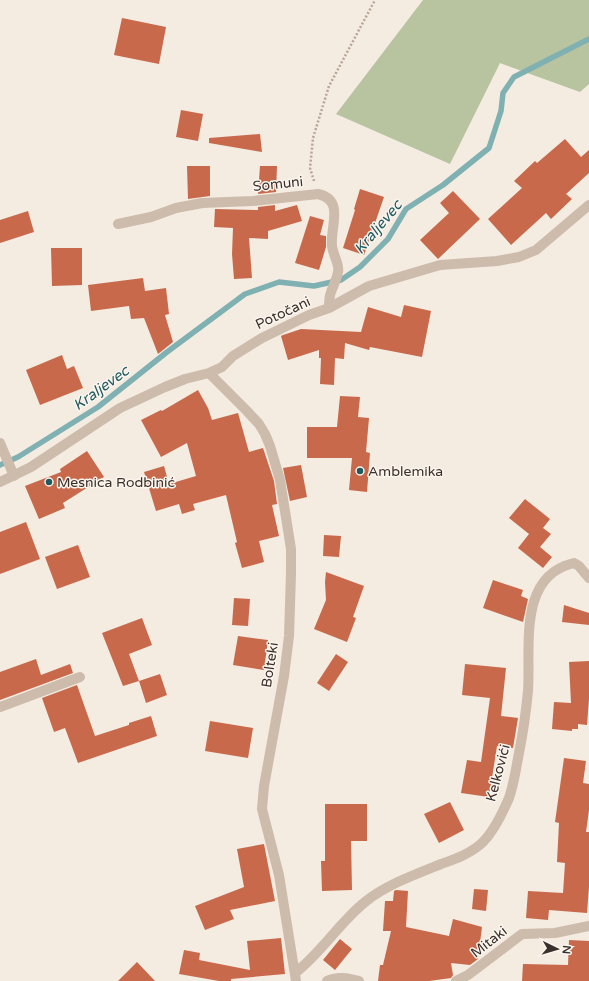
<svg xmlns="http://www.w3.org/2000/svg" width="589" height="981" viewBox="0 0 589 981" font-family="'Varela Round',sans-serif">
<rect width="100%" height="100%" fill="#f4ebe1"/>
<!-- green -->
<path fill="#b8c4a0" d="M423,0h166v84l-9,8 -80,-29 -50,101 -114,-50z"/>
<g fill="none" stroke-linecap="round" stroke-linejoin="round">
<!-- stream -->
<path stroke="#7fb0b2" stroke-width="5.5" d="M0,465l18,-8 80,-50 69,-55 78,-58 34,-12 35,4 27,-6 19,-13 28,-28 18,-30 37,-24 46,-37 12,-37 2,-18 11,-16 75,-38"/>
</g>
<!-- building -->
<path fill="#c8694b" d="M122,18l44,9 -7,37 -45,-9z
M181,110l22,4 -5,27 -22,-4z
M260,134l2,18 -53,-9v-5z
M565,139l16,18 8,-7v23l-23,21 6,5 -21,20 -5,-6 -35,32 -23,-26 34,-31 -8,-7 21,-20 2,2z
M187,166h23v30l-22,3z
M260,166h17l-1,26 -18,2z
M360,189l24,8 -20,58 -21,-7 12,-38 -1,-1z
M453,191l27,28 -42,40 -18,-19 29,-27 -9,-10z
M275,205v6l22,-6 5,16 -34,10v8l-19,-1 3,40 -18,1 -2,-25 1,-26 -19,-1 1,-18 43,1v-3z
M28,211l6,21 -34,11v-23z
M310,216l14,4 -4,15 6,1v11l-7,23 -24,-7z
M51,248h31v37l-30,1z
M143,278l2,13 21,-3 3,26 -4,1 8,27 -15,12 -14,-36 -13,1 -2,-13 -38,5 -3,-26z
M404,305l27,6 -9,46 -52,-10 -1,3 -24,-7 -1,16 -9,-1 -1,27 -14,-1 1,-26h-2v-8l-31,10 -7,-24 2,-1 18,-6 60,3 7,-25 33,10z
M62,355l5,14 7,-3 9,22 -43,17 -14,-35z
M198,390l10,18 4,12 26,-7 11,39 14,-4 11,33 3,23 -5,1 7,31 -20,5 5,21 -22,6 -7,-25 2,-1 -11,-47 -33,9 2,6 -13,4 -3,-10 -23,7 -12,-39 20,-6 5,18 27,-8 -9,-33 -26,14 -20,-37 20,-10 1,1z
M340,396l20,1 -2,20 11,1 -3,34 4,1 -3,39 -18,-2 3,-32h-45v-31h30z
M87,451l17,26 -41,26 2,5 -26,11 -14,-33 36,-14 -1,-3z
M301,465l6,32 -17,4 -7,-33z
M525,499l25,20 -7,9 8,6 -11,13 12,10 -9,11 -25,-20 11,-14 -20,-16z
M26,522l14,37 -40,15v-42z
M324,535l17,1 -2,21 -16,-1z
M78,545l12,32 -33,12 -12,-32z
M326,572l38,14 -11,31 3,1 -9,24 -33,-13 12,-29 -1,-18z
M493,580l30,10 -2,6 7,3 -5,23 -40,-14z
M234,598l16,1 -2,27 -16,-1z
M564,605l25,8v12l-27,-3z
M142,618l10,27 -23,9 10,27 -16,5 -21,-53z
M238,636l30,4 -4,30 -31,-5z
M336,654l12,8 -19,29 -12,-8z
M36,659l5,16 29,-11 3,9 -73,27v-28z
M589,661v38l-2,26 -9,-1v5h-6v2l-20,-2 2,-27 17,1 -2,-41z
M465,664l41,4 -5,48 17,2 -5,30 -16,-2 -8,51 -28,-4 6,-33 14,2 9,-64 -28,-3z
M160,674l7,21 -21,8 -7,-22z
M77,685l18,51 34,-11v-2l22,-7 6,20 -79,27 -13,-35 -11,4 -12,-34z
M210,721l43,7 -5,30 -43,-7z
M564,758l22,3 -3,22 6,1v26l-3,22h3v55l-2,26 -38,-3 -1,10 -22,-2 2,-27 35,2 2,-30 -8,-1 2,-39 -4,-1z
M450,802l14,28 -25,13 -15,-29z
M325,804h42v37h-16l1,49 -30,1 -1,-30h4z
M264,844l11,57 -45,9 4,9 -29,11 -10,-24 49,-19 -7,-38z
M474,889l14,1 -2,21 -14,-2z
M396,890l12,1 -2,36 43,9 4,-17 29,8 -4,32 -8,6 -19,-2 2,12 -2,3 -22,3h-51l2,-16h3l8,-34h-8l2,-30h8l1,-10z
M281,938l4,36 -54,5v2h-12l-40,-7 5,-24 16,3 -1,7 51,10 -3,-29z
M340,939l12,10 -17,21 -12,-10z
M569,940l20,1v40h-67l1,-17 45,1z
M137,962l18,19h-37z"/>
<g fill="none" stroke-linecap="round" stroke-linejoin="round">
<!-- path -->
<path stroke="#b9a596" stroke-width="2.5" stroke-dasharray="2 2" stroke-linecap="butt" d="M314,181l-4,-13 3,-30 16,-52 46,-86"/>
<!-- minor -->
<path stroke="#cdbbac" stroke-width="10" d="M118,224l33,-7 25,-9 26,-5 51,-2 65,-7c27,6 12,32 14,52 1,9 8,19 6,26 -1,7 -5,14 -7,20 -2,5 -2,11 -2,16
M209,373l38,38 12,13 6,10 5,12 10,34 8,50 3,19v24l-2,63 -5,40 -20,110 -2,23 17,66 17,106
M0,443l14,33
M0,482l31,-15 89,-59 45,-21 20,-8 24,-6 13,-6 11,-11 29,-18 47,-23 20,-7 40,-22 71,-21 57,-4 22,-4 17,-7 53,-45
M0,707l80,-30
M295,973c27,-21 44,-50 70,-71 21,-17 51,-28 76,-38 14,-5 31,-11 42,-22 11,-11 20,-30 26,-44 5,-14 7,-30 10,-45 4,-20 7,-41 9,-62 3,-43 -11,-115 46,-128l5,3 10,12
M327,981c10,-5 21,-3 32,0
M456,981l12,-6 54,-41 33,-1 34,-7"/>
</g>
<!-- markers -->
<g fill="#1f5a5e" stroke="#fbf5ee" stroke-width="1.5">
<circle cx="360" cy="471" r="4"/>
<circle cx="49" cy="482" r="4"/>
</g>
<g text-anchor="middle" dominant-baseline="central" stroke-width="3" stroke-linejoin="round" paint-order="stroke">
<!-- street labels -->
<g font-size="14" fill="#3b302b" stroke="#fbf5ee">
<text transform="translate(278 184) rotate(-6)">Somuni</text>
<text transform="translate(283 313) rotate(-25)">Potočani</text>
<text transform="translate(270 665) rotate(-81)">Bolteki</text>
<text transform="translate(498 773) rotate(-75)">Kelkovići</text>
<text transform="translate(489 942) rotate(-38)">Mitaki</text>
</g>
<!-- poi labels -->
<g font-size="14" fill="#3b302b" stroke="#fbf5ee" text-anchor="start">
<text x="368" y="471">Amblemika</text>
<text x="57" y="482">Mesnica Rodbinić</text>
</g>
<!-- water labels -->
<g font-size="15" font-style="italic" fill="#1f5a5e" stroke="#fbf5ee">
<text transform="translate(378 227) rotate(-50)">Kraljevec</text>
<text transform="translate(101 388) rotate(-36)">Kraljevec</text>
</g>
</g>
<!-- north arrow -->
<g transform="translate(557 949) rotate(95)" stroke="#fbf5ee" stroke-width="3" paint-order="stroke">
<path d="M0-3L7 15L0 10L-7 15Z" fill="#3b302b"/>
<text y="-6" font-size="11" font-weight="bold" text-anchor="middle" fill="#3b302b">N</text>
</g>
</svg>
